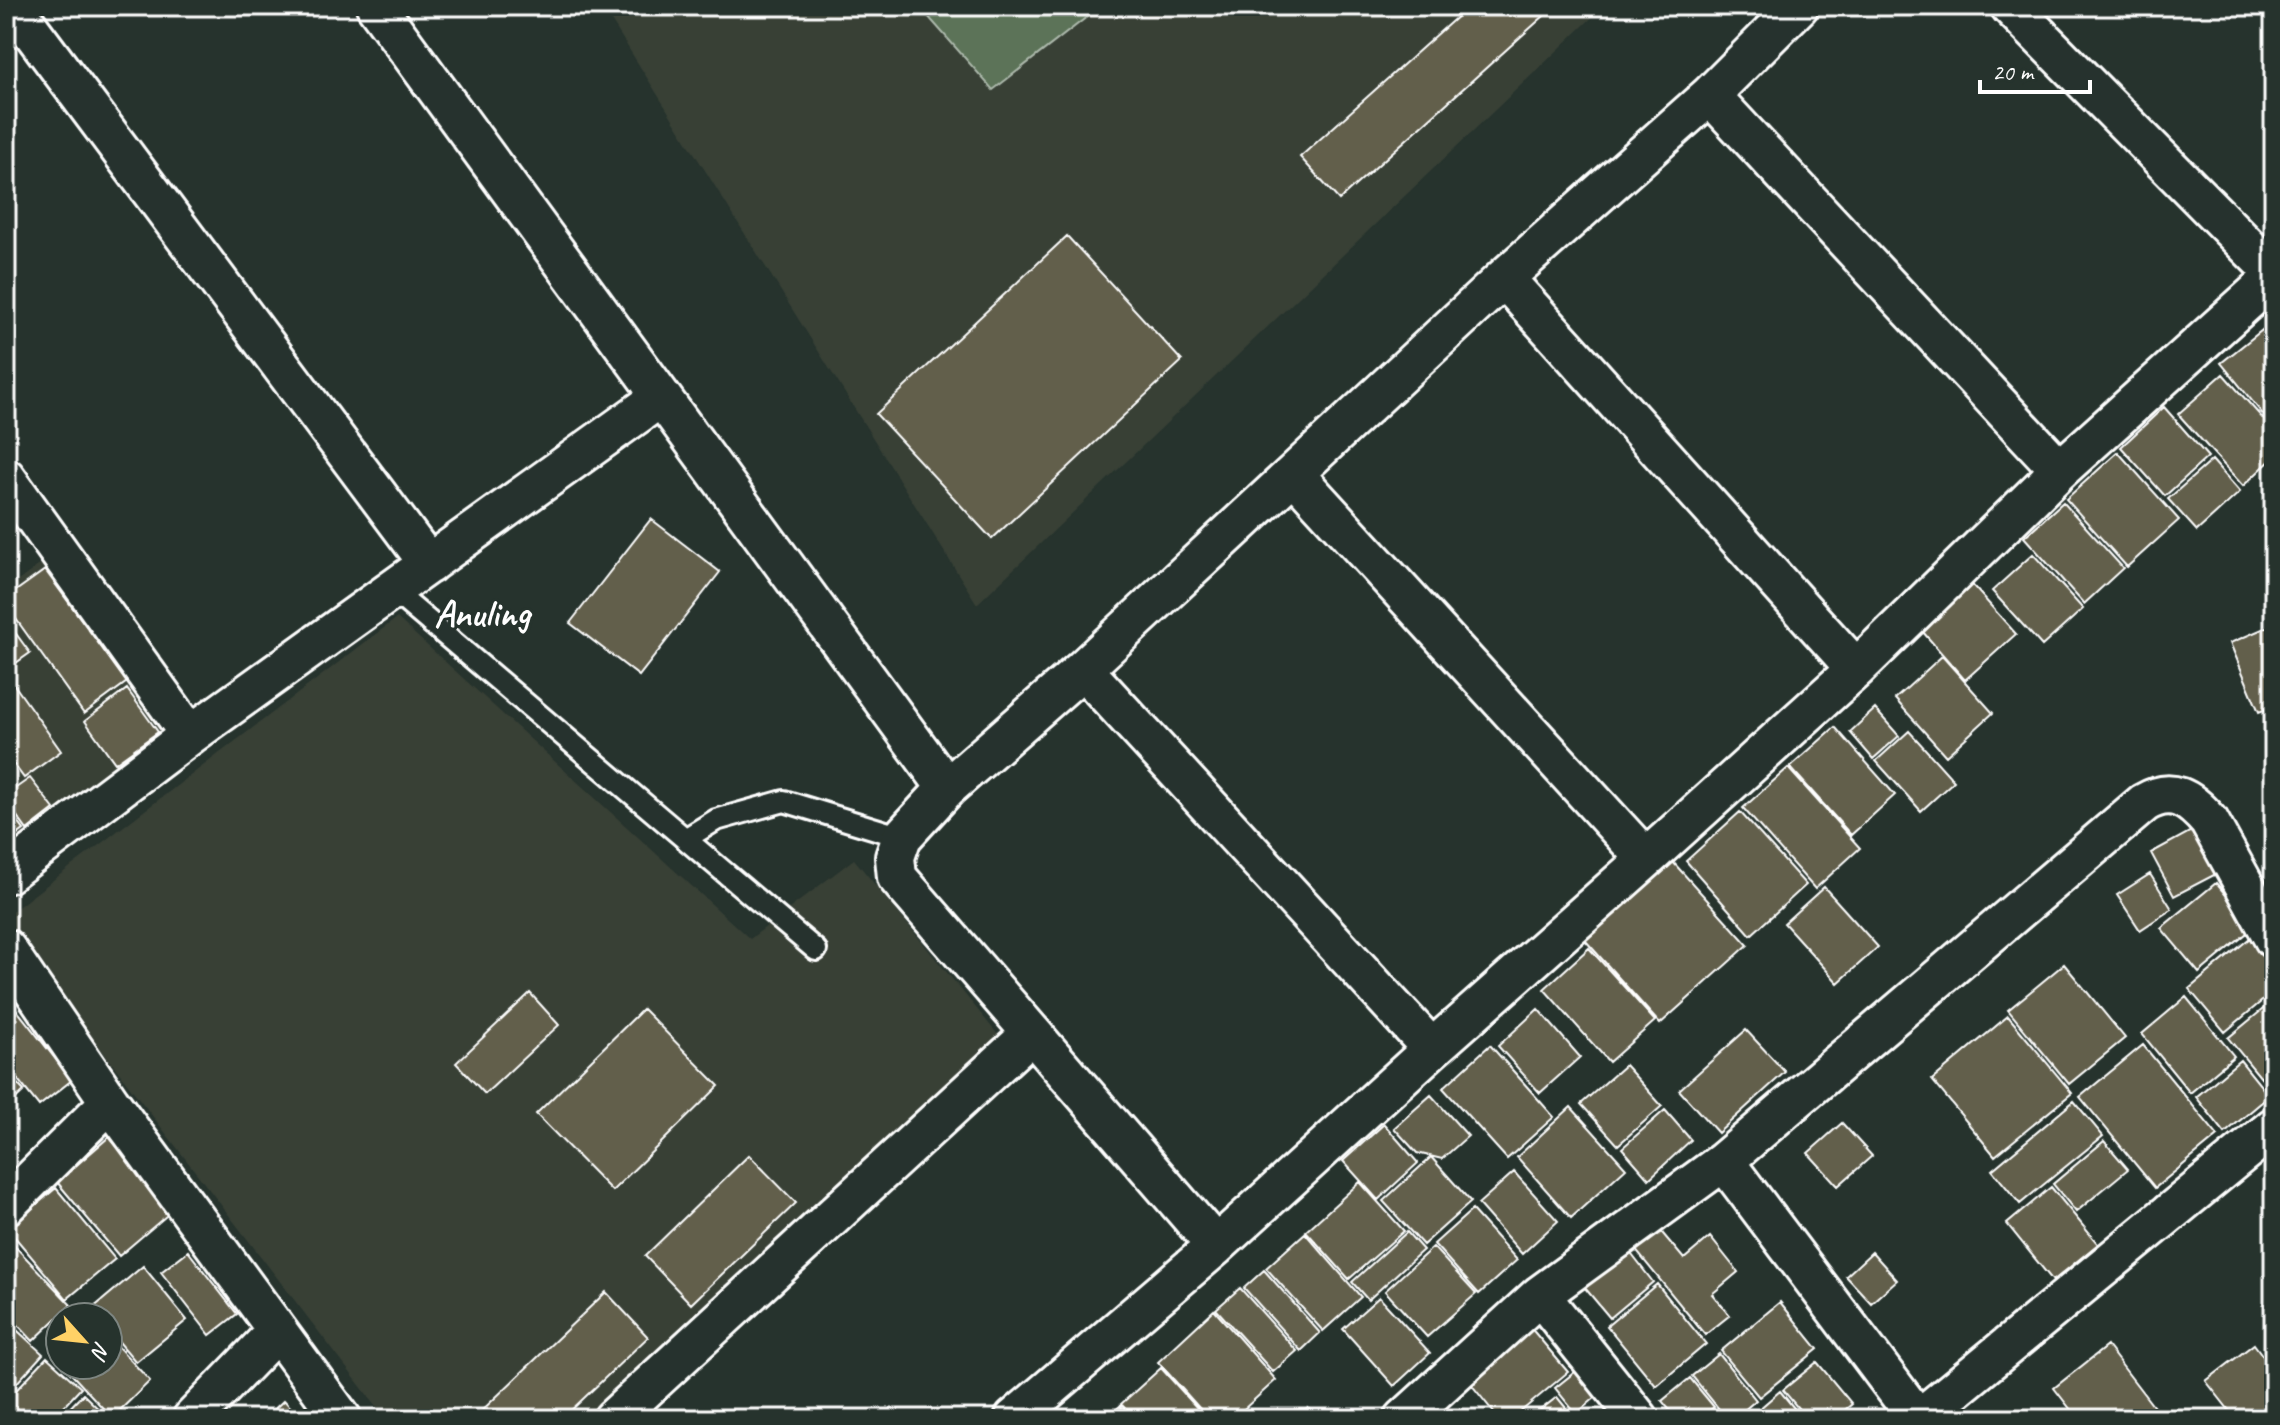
<svg xmlns="http://www.w3.org/2000/svg" width="2280" height="1425" viewBox="0 0 2280 1425" font-family="Caveat,sans-serif">
<rect width="100%" height="100%" fill="#26332d"/>
<filter id="ink" filterUnits="userSpaceOnUse"><feTurbulence type="fractalNoise" baseFrequency=".0125" numOctaves="2"/><feDisplacementMap in="SourceGraphic" scale="16" xChannelSelector="R" yChannelSelector="G"/><feConvolveMatrix kernelMatrix="1 2 1 2 8 2 1 2 1" color-interpolation-filters="sRGB"/></filter>
<g filter="url(#ink)">
<!-- built -->
<path fill="#384036" d="M602,6h1002l-627,598z
M42,563l123,166 -159,119v-258z
M397,618l353,321 104,-80 145,177 -409,383h-204l-380,-493v-10z"/>
<!-- green -->
<path fill="#5b7358" stroke="#adb9ac" stroke-width="2" d="M919,6h182l-108,84z"/>
<!-- building -->
<path fill="#625f4c" stroke="#fff" stroke-width="2" d="M1469,6h86l-216,194 -39,-43z
M1067,236l115,125 -190,178 -116,-125z
M2271,323l3,4v101l-53,-65z
M2223,374l51,57v26l-31,29 -65,-72z
M2164,407l44,50 -43,39 -44,-49z
M2118,452l61,68 -52,47 -61,-68z
M2212,460l28,32 -43,39 -29,-32z
M2063,502l60,66 -39,36 -60,-67z
M651,519l69,53 -81,104 -69,-53z
M2033,554l50,55 -41,37 -50,-55z
M45,570l82,112 -43,32 -78,-109v-7z
M1966,578l50,56 -51,46 -50,-57z
M6,620l24,33 -24,17z
M2274,624v82l-15,6 -29,-69z
M1942,656l51,57 -47,43 -51,-57z
M8,676l53,75 -37,27 -18,-24v-76z
M127,689l31,43 -43,31 -30,-42z
M1875,709l24,27 -26,23 -23,-27z
M1835,727l60,68 -44,40 -61,-68z
M1909,731l45,50 -33,30 -45,-50z
M1788,768l72,80 -45,41 -72,-81z
M30,778l24,31 -27,21 -21,-29v-6z
M6,806l18,24 -18,13z
M1740,812l66,73 -55,50 -65,-74z
M2193,830l23,44 -42,22 -23,-43z
M1672,861l76,84 -88,79 -75,-84z
M2150,874l22,35 -32,21 -23,-35z
M2216,883l37,45 -54,45 -38,-45z
M1824,887l54,60 -40,36 -54,-60z
M2250,938l24,30v23l-49,41 -36,-43z
M1589,948l66,73 -46,41 -65,-73z
M2064,964l61,74 -56,46 -61,-74z
M530,993l29,32 -74,69 -29,-31z
M2186,997l48,59 -44,37 -48,-59z
M9,1000l63,80 -33,26 -33,-41v-63z
M2274,1000v67l-13,11 -33,-40z
M643,1009l76,77 -107,105 -76,-77z
M1538,1009l42,48 -40,36 -42,-47z
M2008,1016l64,77 -77,63 -63,-76z
M1746,1030l39,42 -67,61 -39,-43z
M1490,1045l64,72 -47,42 -64,-71z
M2143,1045l75,91 -63,52 -75,-91z
M2240,1060l29,36 -44,37 -29,-36z
M1625,1065l37,41 -44,39 -37,-41z
M6,1072l18,19 -18,17z
M1431,1095l37,41 -26,23 -25,-6 -23,-25z
M2074,1101l29,35 -83,68 -28,-34z
M1571,1107l55,61 -55,50 -54,-61z
M1665,1110l26,30 -42,39 -27,-31z
M1842,1123l30,33 -34,30 -30,-33z
M1384,1124l34,39 -40,37 -35,-39z
M109,1137l63,74 -53,45 -62,-74z
M2104,1141l24,28 -52,43 -23,-28z
M749,1155l47,48 -105,101 -46,-48z
M1431,1157l40,45 -48,43 -40,-44z
M1514,1172l44,49 -36,33 -44,-50z
M1360,1182l44,49 -55,48 -43,-48z
M2051,1187l47,57 -45,37 -46,-57z
M56,1188l59,71 -48,40 -59,-70z
M1472,1210l45,50 -38,34 -45,-50z
M1658,1228l26,31 26,-22 28,35 -26,22 18,21 -25,20 -71,-87z
M1407,1232l16,18 -55,50 -16,-18z
M1305,1233l56,64 -38,34 -57,-63z
M9,1240l62,65 -38,36 -27,-29v-69z
M1433,1247l43,47 -49,43 -42,-46z
M188,1251l49,63 -27,21 -49,-63z
M1629,1251l24,31 -43,36 -25,-30z
M1872,1252l25,28 -26,23 -25,-27z
M143,1266l44,54 -51,42 -28,-33v-12h-10l-6,-8z
M1264,1270l56,63 -19,18 -57,-63z
M1657,1284l49,60 -50,42 -49,-60z
M1240,1288l57,63 -24,21 -57,-63z
M606,1292l42,45 -86,82h-89z
M1379,1297l51,56 -36,33 -51,-57z
M1780,1302l38,47 -59,48 -38,-46z
M1214,1310l62,70 -43,39h-24l-51,-57z
M6,1320l37,34 -37,41z
M1530,1327l38,45 -56,47h-13l-32,-40z
M108,1336l42,45 -38,37 -49,-53h45z
M2254,1344l20,27v48h-38l-30,-38z
M2107,1346l56,73h-85l-24,-31z
M1719,1354l37,46 -22,19h-7l-35,-43z
M47,1357l34,31 -29,31h-36l-10,-9v-9z
M1817,1362l35,42 -18,15h-27l-24,-29z
M1581,1367l21,25 -26,22 -21,-26z
M1161,1368l46,51h-72l-14,-15z
M1690,1378l24,29 -14,12h-23l-15,-18z
M1780,1391l23,28h-50l-2,-3z
M83,1394l26,25h-44l-3,-3z
M1557,1397l18,22h-46z
M284,1400l17,19h-37z
M1120,1406l11,13h-26z
M1308,1408l10,11h-22z"/>
<g fill="none" stroke-linecap="round" stroke-linejoin="round">
<!-- service casing -->
<g stroke="#fff" stroke-width="26">
<path id="service" d="M392,590l424,360
M685,839l31,-19 68,-19 118,36"/>
</g>
<!-- minor casing -->
<g stroke="#fff" stroke-width="44">
<path id="minor" d="M13,6l416,558
M376,6l571,782
M2010,6l264,267
M1710,95l350,375
M1504,278l352,391
M1294,474l352,385
M6,478l184,257
M1083,669l349,380
M6,874l184,-139 471,-338
M6,949l104,153 232,317
M1724,1161l420,-358c28,-17 46,-4 65,18l65,118
M6,1205l104,-103
M1216,1246l-313,-362 -6,-7 -2,-20 7,-20 45,-49 136,-119 421,-391 206,-183 89,-89
M1540,1295l99,124
M192,1419l85,-88
M613,1419l419,-386
M1014,1419l202,-173 216,-197 214,-190 210,-190 204,-199 214,-193
M1404,1419l136,-124 184,-134 194,258
M1919,1419l355,-292"/>
</g>
<!-- service -->
<use href="#service" stroke="#26332d" stroke-width="20"/>
<!-- minor -->
<use href="#minor" stroke="#26332d" stroke-width="38"/>
</g>
</g>
<g text-anchor="middle" dominant-baseline="central" stroke-width="6" stroke-linejoin="round" paint-order="stroke">
<!-- quarter labels -->
<g font-size="38" font-weight="bold" fill="#fff" stroke="#26332d">
<text x="482" y="613">Anuling</text>
</g>
</g>
<!-- margin -->
<rect width="2280" height="1425" fill="none" stroke="#26332d" stroke-width="32"/>
<rect x="16" y="16" width="2248" height="1393" fill="none" stroke="#fff" stroke-width="3" filter="url(#ink)"/>
<!-- north arrow -->
<g transform="translate(84 1341) rotate(117)"><circle r="38" fill="#26332d" stroke="#7d8581" stroke-width="2"/>
<path d="M0-6L14 30L0 20L-14 30Z" fill="#ffd166"/>
<text y="-12" font-size="22" font-weight="bold" text-anchor="middle" fill="#ffffff">N</text>
</g>
<!-- scale -->
<path d="M1980 80v12h110v-12" fill="none" stroke="#ffffff" stroke-width="4"/>
<text x="1992" y="80" font-size="24" fill="#ffffff" stroke="#26332d" stroke-width="6" paint-order="stroke">20 m</text>
</svg>
